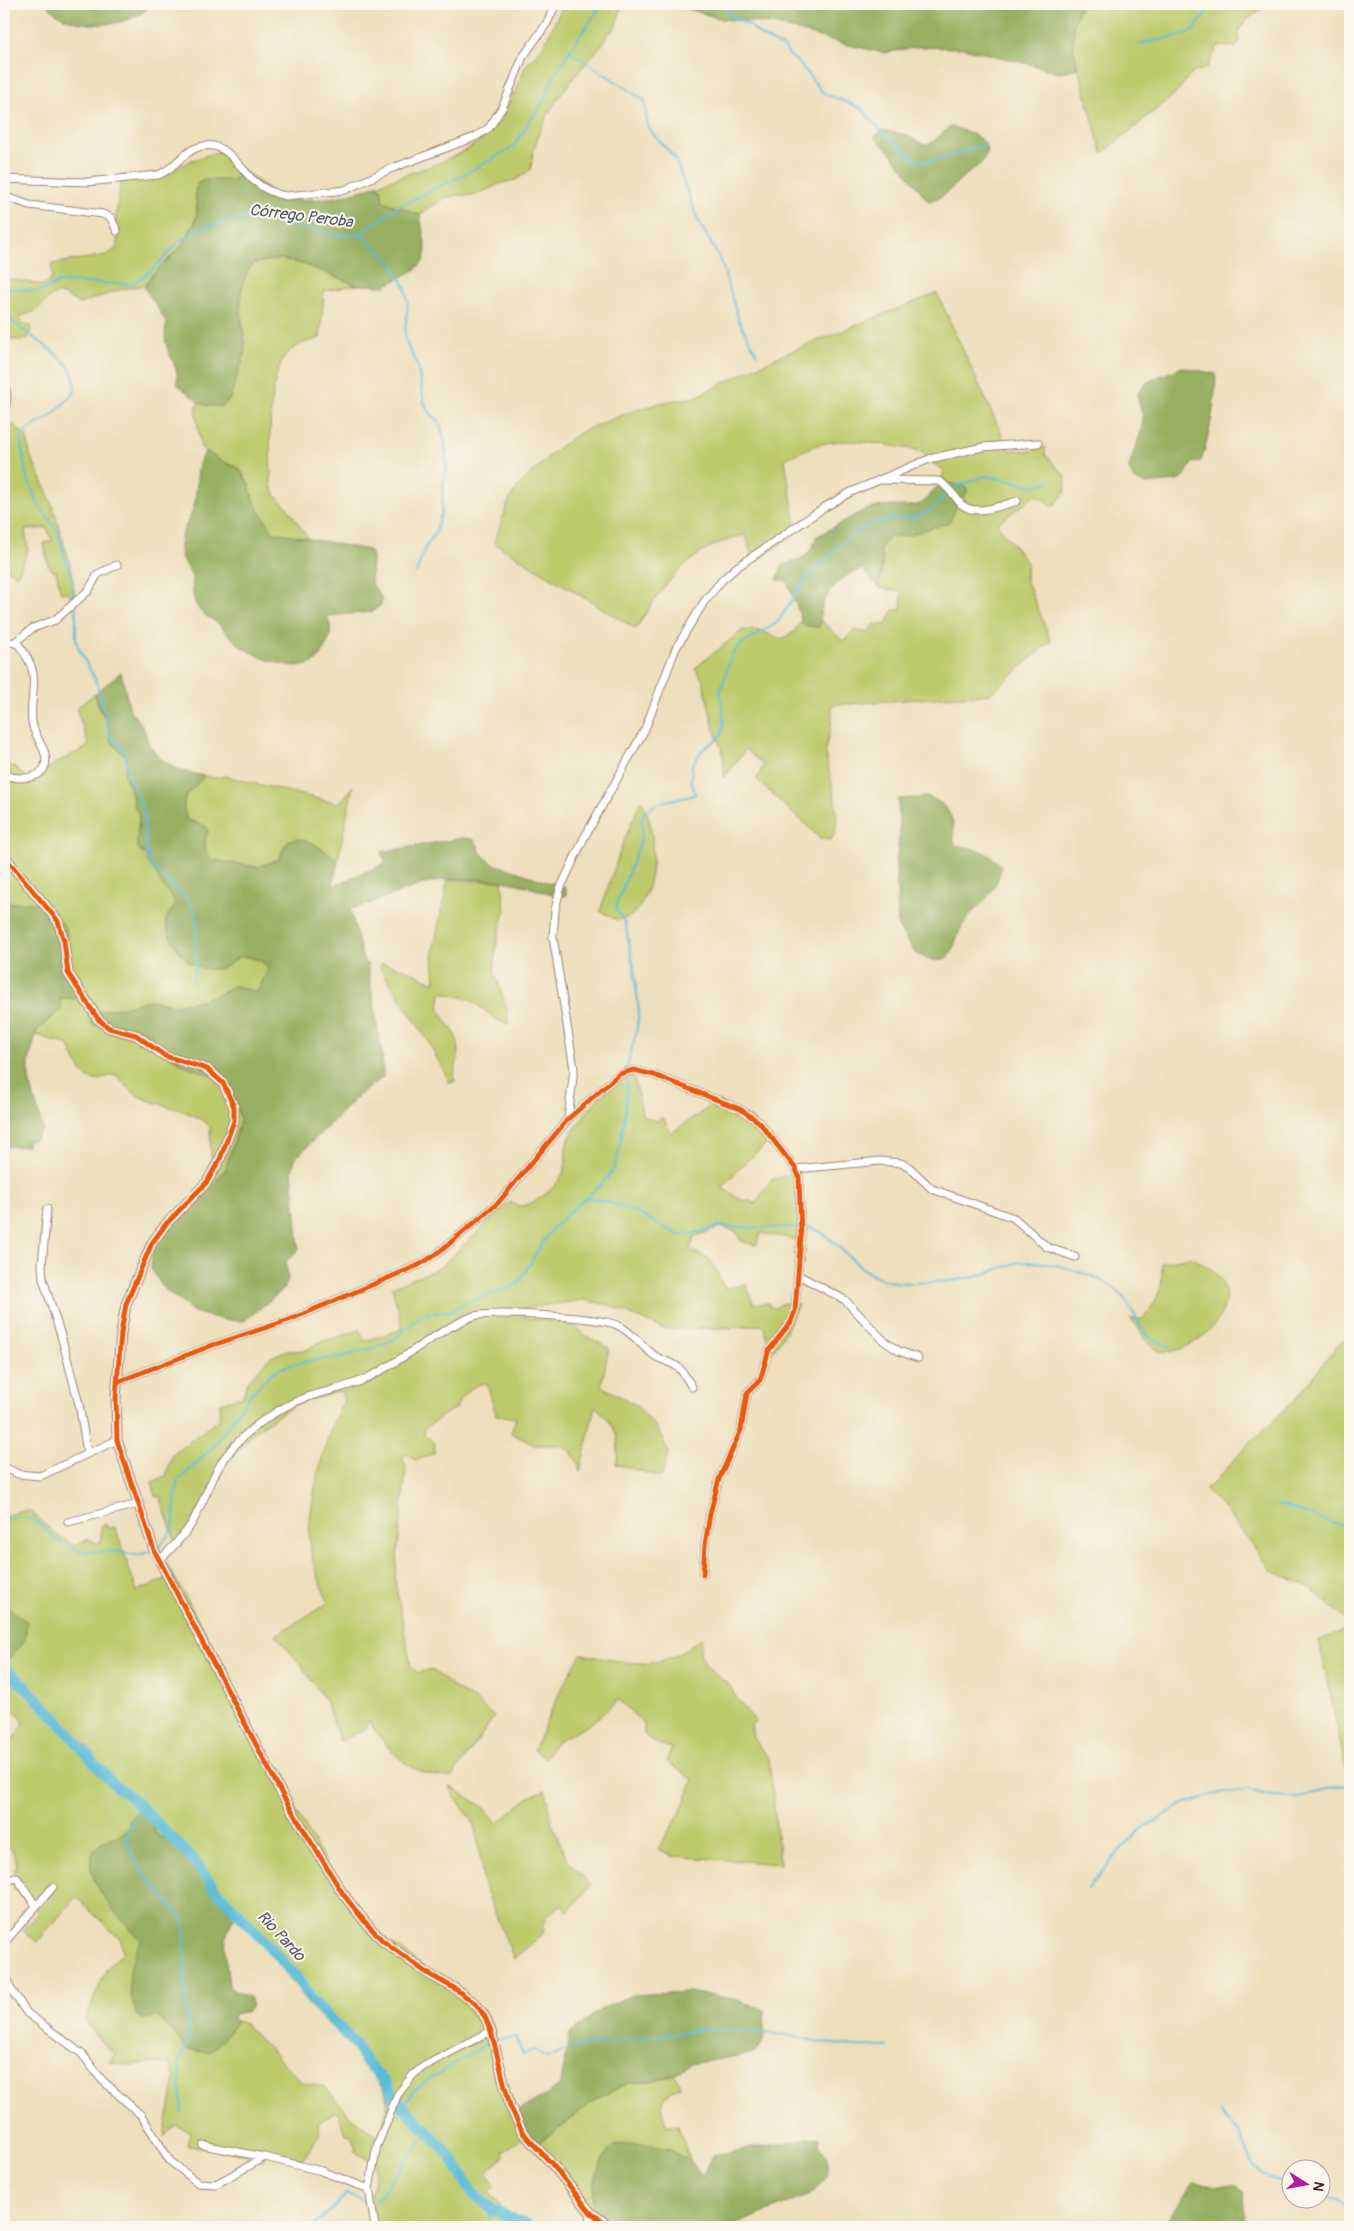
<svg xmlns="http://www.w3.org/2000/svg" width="1354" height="2231" viewBox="0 0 1354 2231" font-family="Pangolin,sans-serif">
<rect width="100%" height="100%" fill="#fbf7ec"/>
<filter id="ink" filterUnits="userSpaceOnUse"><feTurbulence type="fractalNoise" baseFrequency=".02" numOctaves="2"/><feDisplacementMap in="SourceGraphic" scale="10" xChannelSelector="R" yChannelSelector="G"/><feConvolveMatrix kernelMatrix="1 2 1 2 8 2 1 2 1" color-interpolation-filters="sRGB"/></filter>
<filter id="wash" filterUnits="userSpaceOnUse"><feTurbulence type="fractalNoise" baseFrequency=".0096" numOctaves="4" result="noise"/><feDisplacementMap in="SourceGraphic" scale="20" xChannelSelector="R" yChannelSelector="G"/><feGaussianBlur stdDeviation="1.12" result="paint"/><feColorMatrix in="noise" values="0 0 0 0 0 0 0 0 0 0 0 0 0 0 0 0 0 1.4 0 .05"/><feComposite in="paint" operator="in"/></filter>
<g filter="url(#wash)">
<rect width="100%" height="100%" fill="#eddfbc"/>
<!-- green -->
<path fill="#bdcb6d" stroke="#84754c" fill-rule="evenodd" d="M564,4h59l-9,26 -5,2 -5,10c-32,37 -70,77 -73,127l-15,11 -15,3 -25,12h-18l-14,3 -24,17 -37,-14 -2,-13 -5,-3c49,-19 121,-31 136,-91h3l10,-27 18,-21z
M1081,4h187c-11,10 -36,20 -28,38l-4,5 -18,-1 -12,23 -10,2 -7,5 -13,17 -74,61 -30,-109 2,-8 -2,-10z
M220,151l25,21 -13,9h-30l-7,8 2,24 -3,10 -12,22 -32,32 -4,8 -24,4 -43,15c-28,-18 -23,-10 -44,7 -4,3 -11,3 -15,6v4l12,6 -4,11 -6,2 -18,-1v-61l39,7 9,-6v-15l55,-9 9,-6 2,-16 -3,-10 6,-42 36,-3 35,-18z
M280,259l23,5 54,21 -33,6 -4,47c-10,3 -20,5 -29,12 -27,22 -20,101 -20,135l4,10 12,12 21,31 -35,-6 -20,-32 -4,-16 -10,-16 -20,-8 -18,-12 -5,-36 2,-11c5,4 12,5 18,5 5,1 11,-1 13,-6 3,-5 4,-13 5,-18 4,-15 12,-26 11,-41 -1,-16 -6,-30 -4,-46 1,-9 3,-19 8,-26 7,-10 20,-6 31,-10z
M937,293l72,157 22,1 15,-4 -1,7 21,23 -1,16 -12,14 -17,-12 -39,29 30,39 -1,16 25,62 -61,53 -158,11c0,6 0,13 -1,20 -1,9 -7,21 -5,31 3,22 19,63 5,84l-10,-1 -64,-59 6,-15 -17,-16 -22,29 -1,-24 -10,-29 -10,-45 -8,-12 48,-38 18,1 20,8 12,-6 8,-11 4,4 14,1 2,-6 22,20 12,-11 13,3 5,-8 14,-1 6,-14h8l1,-18 -23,-4 4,-29 -3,-8 4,-10 7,-4 18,-2 40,-13 10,-23 1,-14 -6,1 -12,-5 2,-11 -13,-8 -9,-11c-30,-5 -74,-15 -105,-6 -11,4 -22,9 -32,14l10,63 3,8 -38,30 -7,2 -7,-27c-53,9 -83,49 -110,94l-142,-86 15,-43 11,-16 37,-35 25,-18 45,-18 33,-10 35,-6 82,-40z
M12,423l15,14 3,18 13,27 10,25 20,68v24l-6,-7 -6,1 -5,-22h-3l-5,-6 -4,-22 8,-2 -5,-13 -22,2 3,19 -10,26 -9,-4 -5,-22v-116z
M95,694l5,16 8,13 3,19 16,16 -1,22 4,6 4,20 5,8 -1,34 35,49 2,7c-2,6 -6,8 -8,13 -4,9 6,24 11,32 10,17 30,25 49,17 4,-2 8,-8 12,-9 8,-2 20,3 26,6l3,7 -11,22 -23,-6 -16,9 -21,6 -24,4 -13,-4 -67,11 2,12h9l109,48 23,31 4,16 -2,10 -13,41 -13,17 -2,-60c-17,-18 -45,-19 -67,-29 -13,-6 -17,-14 -27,-23 -8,0 -12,4 -19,5 -16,2 -22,-25 -30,-36l-15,-3 -13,-6 -6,2 4,-7 24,-21 -1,-11 15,-1 -46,-95 -22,1 -3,3v-142l11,3 14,13h6l19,-16 35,-18 -13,-38z
M204,776l11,2 10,-2 97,24 18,3 13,-17 -15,73 -27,-16 -26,2 -6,14 -21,8 -47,-7c-7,-10 -8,-18 -3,-29l-12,-9 -9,-2c-10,-25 4,-27 17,-44z
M641,801c19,23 17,118 -24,119l-17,-9 23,-68z
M448,880l54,1 3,30 -8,30 -3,30 13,38 1,15 -11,-4 -27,-21 -29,-7 -2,17c8,15 19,23 20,42 0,10 -7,20 -4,30l-5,2 -22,-42 -48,-73 1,-4h4l22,6 28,13 -2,-32z
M634,1077l9,40 13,4 7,-4 8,16 47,-32 33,17 21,21 -32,28 -18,21 22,13h7l4,3 16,-24 22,-6 5,-8 4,3 -4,10 1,61 -38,-7 -5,12 -15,-4 -5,-10 -16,-4 -26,10 -4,13 20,9 15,30 21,-5 7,20 16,-1 1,4 5,1 8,-5 15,1 -14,31 -12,17 -9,-27 -36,3 -63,1 -55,-24 -26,-5 -56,8 -4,3 1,6 47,7 15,12 23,12 -8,38 35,19 22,25 11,23 -8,24 -45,-13c5,-28 0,-38 -21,-58l-15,66 -2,-10 -7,-10 -11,-7h-26l-23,-12 5,-15 -20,-3 -9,-32c-15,1 -26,12 -31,25 -13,6 -21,15 -33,21l2,7 10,7 -1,10 -18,8 -8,-7 -6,3 4,10 -11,114 16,85 7,7 8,-3 8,1 18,15 23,14 19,17 -42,60c-41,0 -62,-24 -83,-56l-5,9 -24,11 -15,-41 -21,-31 -28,-34 52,-32c-7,-19 -16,-39 -18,-58 -5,-30 17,-120 34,-144l-3,-10 -46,13 -41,28 -32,38 -22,45 -20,32 -6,-9 -14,-42 -4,1 -4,-15 14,-6 6,-21 47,-36 1,-16 23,-7 4,-14 24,-25 14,-6 22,-1 10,-7 43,-13 4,11 39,-12 -11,-42 47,-19 71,-66c4,2 6,4 11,4 15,-1 41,-23 44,-38 2,-9 -1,-19 3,-27 10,-20 42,-64 66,-64z
M1189,1257c84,33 1,107 -32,93 -13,-5 -15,-23 -27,-31h13c14,-17 22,-34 18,-56z
M1350,1336v287l-41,-36 -37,-16 -44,-58 -23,-24 9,-6 30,-34 52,-50 41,-53z
M19,1511h11l29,26 16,9 14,-7 8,4 4,-1v-16l5,-2 1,4 8,-1 22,64 29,-12v-17l50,90 35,79 77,136 50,66 91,67 23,43 19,69 6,-1 1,8 9,15 -25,19 3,3 -19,17 10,14 -6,6 9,10 5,13 35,11h-163l-7,-30 4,-9 3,-24 -22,-13 2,-3 -6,-14h-5l-6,-18 -4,-5 -17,12 2,12 -18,25 -32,-11 -5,10 -48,-11 -30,-2 3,-14 -15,-7 -11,12 11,-58 -5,-15 -17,-1 -23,2 -21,-3 6,-7 -13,-12 -17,-23 21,-50 17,-18 -2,-12 -45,-43 -39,45 -14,-11 16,-19 -26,-24 8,-9 -7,-6 3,-9 -4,-12 -9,-13v-85l20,-31c-3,-11 -17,-13 -20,-24 -3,-10 0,-26 0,-37 13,-10 25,-23 21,-41l-17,-13 -4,-15v-76zM149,1821l8,14 10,5 33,35 22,19 15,22 27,29 50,65 45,44 26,38 3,11 -9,32 -8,-3 -20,-15 -26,-30 -23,-5 -57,-58 -8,-3 -17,22 -47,-11 -16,-16 -22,-7 -3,-16 9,-53c-17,-19 -74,-73 -39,-96 8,-6 25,-8 28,-19z
M1350,1628v154l-5,-16 -26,-126z
M701,1638l-1,15 6,12 24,21 8,15 17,20 -4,4 2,13 16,21 11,105 -108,-8 -14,-7 23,-38 12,-31 -27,-19 6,-13 -20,-6 -8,-8v-10l-25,-24c-11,8 -20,18 -31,25 -20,13 -32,10 -43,34l-11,-9 26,-59 21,-37c49,9 79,20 120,-16z
M450,1786l35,22 12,16 32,-27 16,-7 7,34 15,36 24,25 -23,27 -7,-8 -16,13 -2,17 -29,25 -30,-73 -7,-50 -5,-16 -17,-22z
M675,2074l5,12c-21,11 -20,18 -14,39h12l12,37 -23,-14 -72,32 -2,14 3,25 -61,-75 18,-11 43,-34 32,-16 27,-3z"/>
<!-- forest -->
<path fill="#96af60" stroke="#706746" d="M47,4h105c-20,26 -87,28 -105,0z
M672,4h409c-11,22 -9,41 -3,64l-19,5 -37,-11 -60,-14 -44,-1 -33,6 -37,-8 -74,-21 -53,-5z
M950,127c14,3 46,12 34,32 -4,7 -15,13 -21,18 -14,12 -15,20 -35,24l-36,-47 -18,-17 9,-7 23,5 18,10 7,-2z
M245,172c12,8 26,21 39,25 23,8 70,-2 92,-12l5,3 2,13 37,14 6,34 -2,11 -8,9 -31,17 -28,-1 -54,-21 -23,-5 -27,4 -5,7 -6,16 -2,20 5,47 -16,47 -9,6 -19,-2 -24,-20c3,-24 -18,-34 -10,-61l-22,-35c6,-18 25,-27 36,-42 5,-6 10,-17 14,-24 6,-13 -3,-27 3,-39 16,-9 27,5 47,-11z
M1182,367l34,7c-1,29 -6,60 -15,87l-9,2 -8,14 -7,4 -33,3 -10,-5 -5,-10c3,-18 14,-34 14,-52 -1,-8 -8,-19 -4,-26 7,-13 31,-17 43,-24z
M206,451l13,9 19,8 11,16 4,16 20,32 96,18 3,7 -1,25 11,17 -1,6 -10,7 -44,4c5,13 5,19 -2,31 -2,4 -5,10 -8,13 -17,15 -59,-2 -75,-13 -9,-7 -15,-14 -22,-21 -7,-8 -18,-10 -23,-20 -6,-9 -3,-19 -5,-29 -3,-10 -12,-17 -12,-28 -1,-16 10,-28 14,-43 5,-18 -1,-39 12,-55z
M942,481c9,4 16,3 24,6l1,5 -3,5 -5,2 -9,23 -41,13 -18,2 -7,4 -4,10 3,8 -4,29 -17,-19c-17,5 -35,20 -40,38 -3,7 -1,13 -3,20l-14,-1 -4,-4c0,-8 -11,-32 -14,-41l-10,-1 5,-14c22,-10 26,-5 35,-30 20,-9 39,-25 60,-29 14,-2 30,1 43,-3 10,-4 11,-16 22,-20z
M121,672l9,39 12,14 7,19 11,15 22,12 22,5c-13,17 -27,19 -17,44l19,6 2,5c-5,11 -4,19 3,29l47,7 21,-8 10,-19c20,-5 33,11 49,19l-5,27 53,-23 -5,-11 82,-14 10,1 4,5 4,9 10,10 75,25v8c-18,-1 -31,-8 -48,-12 -20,-5 -44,-5 -65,-5 -37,2 -68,22 -103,30l14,54h3l15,91 1,23 -23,17 -65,65 -3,12 7,79 -13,11 2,18 -4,10 -40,32 -20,-1 -30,-8 -30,-23 -13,-20 1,-19 34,-43 21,-15 18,-22 13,-41 2,-10 -4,-16 -15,-24 -37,-14 -49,-30 -31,-11 -11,2 -5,-9 5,-5 31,-5 20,-6 8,-1 21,5 24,-4 21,-6 16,-9 23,6 11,-22 -3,-7c-6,-3 -18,-8 -26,-6 -4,1 -8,7 -12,9 -19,9 -39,-1 -49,-17 -5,-8 -15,-23 -11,-32 2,-5 6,-7 8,-13l-2,-6 -11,-13 -16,-29 -8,-8 -1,-6 2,-28 -5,-8 -4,-20 -6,-12 3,-16 -16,-16 -3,-19 -8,-13 -5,-16z
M928,797c25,8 26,25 26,48 17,3 35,6 47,21 -5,32 -25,37 -39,60 -7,12 -7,26 -18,34h-11l-17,-6 -18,-27 -2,-63 4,-33 -2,-19 1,-13z
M7,903h29l11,4 15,15 5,11 1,33 16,33 -24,-1 2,11 -25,21 -8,30v19l14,50 -9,11 -7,1v5l-23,1v-241z
M4,1593l4,15 18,13c3,18 -9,31 -22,41z
M134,1814h12l11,21 21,10 10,9 12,21 22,19 15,22c-18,16 -10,49 -8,70l2,3 18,8 3,8 -3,6 -15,3 -1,6 4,1 -17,22 -11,9 -23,-2 -18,-25 -11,-9 -13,3 -6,-2c-13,-30 -11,-49 3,-77 -18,-19 -70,-69 -42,-95 9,-8 22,-8 30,-17v-6z
M687,1992l47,7 31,11 -2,31 -7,12 -66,11 -14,10 -21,6 -27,3 -32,16 -43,34 -18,11 -17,-25 -1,-8 31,-17 13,-11 8,-48 32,-26 31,-14z
M820,2137l-1,8c16,21 10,35 -10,50l-70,28 -19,4h-122c-6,-29 -8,-58 15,-81 32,-7 72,2 90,31l10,-22z
M1194,2183l40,3 9,6 1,18 -1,17h-81z"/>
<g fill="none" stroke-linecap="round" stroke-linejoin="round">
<!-- stream -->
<path stroke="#59bbd8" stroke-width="2" d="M721,4l12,13 16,8 12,11 24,12 4,7 9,7 25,31 38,15 21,24 34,28c19,5 50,-10 69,-16
M1140,44l42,-9 11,-4 20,-27
M569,51l75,49 4,28 27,30 23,62 23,41 18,60 18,33
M360,234l33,30 12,23 3,15 -3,30 1,10 12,25 6,35 5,10 10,9 6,21 2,24 -4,18 -1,27 -7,23 -9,12 -10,27
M4,288l32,3 11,-2 13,-7 73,2 19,-14 30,-31 24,-12 29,-8 12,-1 29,4 60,13h22l41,-29 64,-31 50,-28 31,-47 9,-22 14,-23 35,-51
M4,313l5,6c10,8 20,16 31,23 16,12 40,26 34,51l-23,23 -24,14 -6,8v5l5,31 11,28 21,30 6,24 7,17 4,26
M76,604v37l4,10 17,32 13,53 14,14 5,29 11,18 5,24 1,28 3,12 5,8 34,30 7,14 2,10 -1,42 -3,16
M1345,844l5,-1
M626,1070l10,-36 3,-22 -5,-44 -9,-45 -9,-14 1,-6 25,-66v-19l2,-6 16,-10 28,-5 7,-3 -4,-14 1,-15 11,-16 15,-10 4,-6 2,-13 -4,-28 12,-38 11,-11 34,-20 28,-43 40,-39 24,-16 28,-7 18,-1 14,-5 23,-24 34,-12 48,10 17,-5
M587,1197l24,6 24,9 44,23h10l30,-9 35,2 46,-1
M807,1227c27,4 50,49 81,54 21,4 69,1 90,-5 17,-4 33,-15 51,-14 18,0 39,6 56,12 12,4 30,12 38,23 18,23 15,41 48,50
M1277,1505c25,4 48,20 73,21
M4,1521c42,-12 36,16 69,28 13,5 28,2 42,2 13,1 20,7 33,1
M159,1548l14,-20 4,-46 36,-35 37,-52 20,-21 13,-7 20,-5 37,-5 37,-10 17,-8 29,-25 28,-3 17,-9 44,-15 6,-4c13,-19 22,-41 38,-58 17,-19 40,-32 56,-53 9,-12 16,-80 15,-97
M140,1807l-11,20 -2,15 2,6 15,27 36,40 5,15v65l5,42 -11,25 3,51
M1088,1889l31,-38 23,-22 41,-25 30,-9 35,-5 23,6 27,1 52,-13
M497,2039l19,-2 7,18c16,-12 13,1 26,2 7,0 14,-6 19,-9l139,-19 80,6 37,8 30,3 34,1
M402,2106l5,-4 6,-12 75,-47
M1219,2112l20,20 14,34 15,11 24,9
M1322,2196l16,3 12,10
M376,2201l52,-69
M313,2227l34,-33 14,5 8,6
M491,2227l-2,-4 3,-14
M1180,2227l6,-8"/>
<!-- river -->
<path stroke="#59bbd8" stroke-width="11" d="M4,1666l47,47 61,70 22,17 59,59 22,30 45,47 37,42 15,23 40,39 15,23 19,20 9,16 46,46 17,23 14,24 21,18 37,17"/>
</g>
</g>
<g filter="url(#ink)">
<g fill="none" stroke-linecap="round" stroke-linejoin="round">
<!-- minor casing -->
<g stroke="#9c7f74" stroke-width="9">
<path id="minor" d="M4,179l83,3 71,-7c15,-5 23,-21 38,-27 27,-11 40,15 56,31 10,9 21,15 34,17l59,-6 45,-21 85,-32 14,-9 14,-22 20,-49 24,-34 9,-19
M4,196l25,9 74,9 8,4 6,13
M4,378l3,19 -3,20
M882,480l57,1c9,5 15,15 22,23 14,13 41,1 56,-3
M4,640l14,4c26,33 11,43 14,78 1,11 10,21 13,32 6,27 -25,26 -41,21
M15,642l18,-14 22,-8 33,-29 10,-17 19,-9
M568,1118l6,-49 -21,-132 2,-27 5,-21 23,-49 62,-111 31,-81 28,-46 19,-23 14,-12 88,-60 26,-15 78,-33 54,-12 55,-4
M796,1169l84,-8 21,2 7,3 24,23 82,29 33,29 28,10
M47,1209l-5,56 1,14 19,60 17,65 8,48
M798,1275l47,25 40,42 14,9 19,7
M117,1382l96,-37 76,-25 130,-55 19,-12 60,-50 70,-84 51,-45 15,-4 20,5 86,34 19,13 37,47 3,8 2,59 -6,75 -4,11 -22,28 -9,30 -13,13 -6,37 -22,49 -9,35 -5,31 -2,29
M4,1467l14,7 22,2 77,-36
M68,1522l70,-18
M160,1560c12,-12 23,-23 32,-37 15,-27 22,-57 44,-79 18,-19 44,-37 69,-46 19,-7 40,-10 58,-18 38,-17 69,-47 108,-63 18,-7 127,0 146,8 16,7 25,22 38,31 8,5 17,6 24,12 5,5 9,13 13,19
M4,1888l7,-9 6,-1 19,28
M4,1943l49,-56
M4,1969l5,14
M4,1979l23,34 55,41 20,26 39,35 29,46 28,22 18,1 49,-27 56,14 48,18
M203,2145l61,12
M375,2227l-6,-38 8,-43 21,-52 15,-19 11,-9 67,-35
M588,2227l3,-14"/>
</g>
<!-- tertiary casing -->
<g stroke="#9c7f74" stroke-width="11">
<path id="tertiary" d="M4,856l54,65 6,20 4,32 30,46 11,9 27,7 29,21 42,13 16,14 11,24v14l-14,38 -13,23 -41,42 -14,19 -26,61 -5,29 -5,64 1,43 37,110 129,246 60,98 22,28 18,19 44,32 27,15 22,16 9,13 6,14 19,75 13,27 29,31 39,49 20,14"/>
</g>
<!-- minor -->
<use href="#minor" stroke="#fff" stroke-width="7"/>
<!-- tertiary -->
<use href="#tertiary" stroke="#fff" stroke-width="9"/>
<!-- cycleway casing -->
<g stroke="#fbf7ec" stroke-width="8">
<path id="cycleway" d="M4,856l54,65 6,20 4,32 30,46 11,9 27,7 29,21 42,13 16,14 11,24v14l-14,38 -13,23 -41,42 -14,19 -26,61 -5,29 -5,64 1,43 37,110 129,246 60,98 22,28 18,19 44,32 27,15 22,16 9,13 6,14 19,75 13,27 29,31 39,49 20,14
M117,1382l96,-37 76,-25 130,-55 19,-12 60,-50 70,-84 51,-45 15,-4 20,5 86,34 19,13 37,47 3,8 2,59 -6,75 -4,11 -22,28 -9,30 -13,13 -6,37 -22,49 -9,35 -5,31 -2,29"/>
</g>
<!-- cycleway -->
<use href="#cycleway" stroke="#e8590c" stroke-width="5"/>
</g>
</g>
<g text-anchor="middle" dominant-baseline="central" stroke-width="4" stroke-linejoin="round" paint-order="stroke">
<!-- water labels -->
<g font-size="16" font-style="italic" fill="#4f5668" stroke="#fbf7ec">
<text transform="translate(301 216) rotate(7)">Córrego Peroba</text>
<text transform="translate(281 1936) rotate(47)">Rio Pardo</text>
</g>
</g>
<!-- margin -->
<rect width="1354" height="2231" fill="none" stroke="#fbf7ec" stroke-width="20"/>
<!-- north arrow -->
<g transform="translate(1306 2184) rotate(101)"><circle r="24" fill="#fbf7ec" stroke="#b4a19f"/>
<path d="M0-4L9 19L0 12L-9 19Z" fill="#b5179e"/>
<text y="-8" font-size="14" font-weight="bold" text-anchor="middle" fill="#4a1f2b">N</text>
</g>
</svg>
